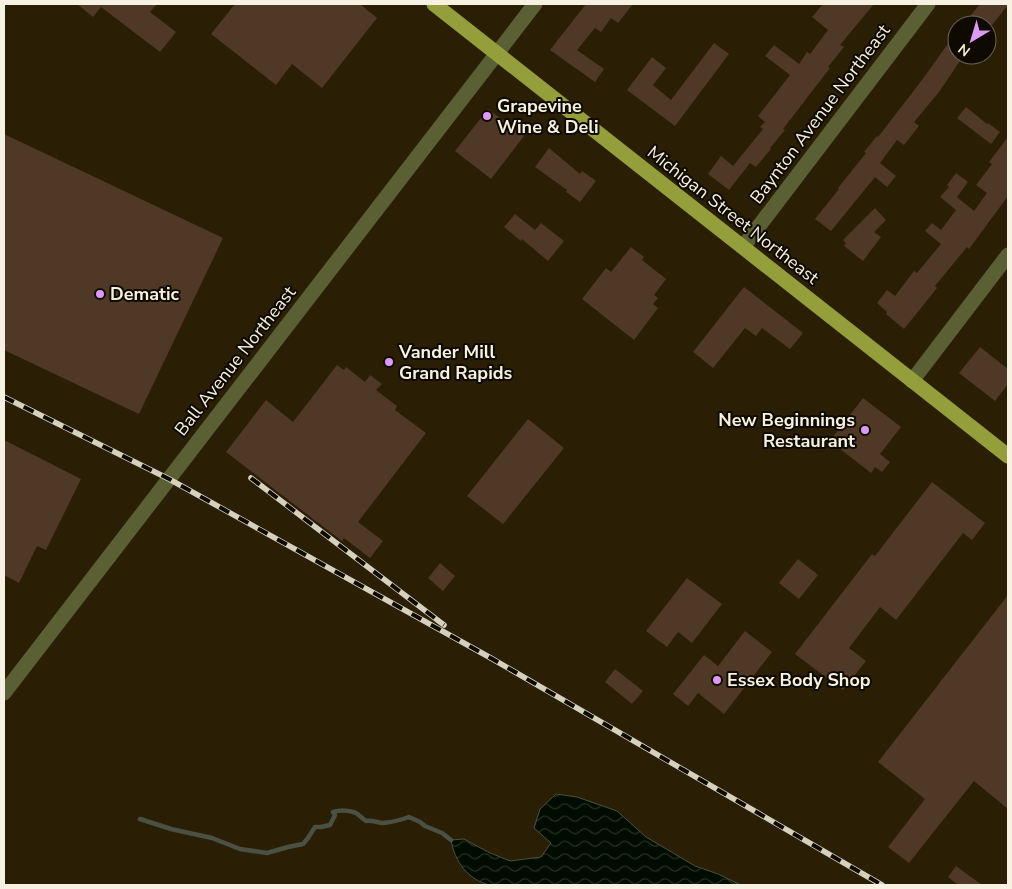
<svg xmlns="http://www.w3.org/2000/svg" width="1012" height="889" viewBox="0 0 1012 889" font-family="'Nunito Sans',sans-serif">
<defs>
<pattern id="water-waves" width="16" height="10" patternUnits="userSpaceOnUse" patternTransform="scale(1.25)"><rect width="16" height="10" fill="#000c00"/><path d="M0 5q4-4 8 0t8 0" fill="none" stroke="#263025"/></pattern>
</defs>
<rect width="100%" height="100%" fill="#2a1f04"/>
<!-- water -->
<path fill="url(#water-waves)" stroke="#4a5144" d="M556,794l21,3 40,14 29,26 49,29 23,8 23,11h-251c-22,-5 -35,-23 -39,-45l13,-1 24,13 22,9 31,-4 10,-14 -17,-15 6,-19z"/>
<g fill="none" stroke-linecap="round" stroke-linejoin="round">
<!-- stream -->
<path stroke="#4a5144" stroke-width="4.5" d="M140,819l31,10 41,9 28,11 27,4 21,-6 15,-3 5,-6 7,-11h6l9,-2 5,-10 -2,-3c6,-2 17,-2 23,1 3,2 7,6 10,8 8,-1 12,2 17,2 9,-1 18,-3 26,-6l11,5 5,4 17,7 9,7"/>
</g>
<!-- building -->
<path fill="#4f3825" d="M77,4h80l-7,8 26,20 -16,20 -59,-45 -8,10z
M235,4h125l17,14 -55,70 -30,-24 -16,21 -65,-51z
M586,4h47l-15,19 -7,-5 -10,14 -6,-4 -18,22 27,19 -9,13 -45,-32z
M823,4h51l-34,41 4,2 -16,20 2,1 -10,13 -37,48 2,1 -15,18 1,1 -15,18 -6,-4 -21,27 -21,-16 13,-18 12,10 30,-37 -3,-2 5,-5 -7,-6 32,-41 -25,-19 9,-11 25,19 8,-12 3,2 18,-24 -16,-13z
M980,4h28v1l-16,20h-29z
M957,31v24h7l-25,37 -25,30 5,4 -15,19 -7,-5 -17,23 16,13 -9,11 -12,-10 -44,54 -16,-12 24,-30 -1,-1 28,-35 -2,-1 13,-16 1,1 44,-57z
M714,43l15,11 -54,72 -48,-36 25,-33 14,11 -13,17 18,15z
M966,107l21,17 1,-1 12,9 -9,12 -34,-26z
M488,109l36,27 -33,43 -36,-28z
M4,134l219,104 -84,176 -135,-64z
M1008,137v59l-39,53 -2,-2 -32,39 2,2 -33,41 -18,-15 1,-2 -10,-9 10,-13 8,6 19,-25 3,2 24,-29 -16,-13 7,-8 9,7 15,-20 -16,-13 9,-10 -2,-2 9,-12 12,9 -11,15 17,14 13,-18 -11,-8 16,-21 -3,-2z
M549,148l31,26 2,-3 14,10 -16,21 -14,-10 1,-2 -32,-23z
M875,208l11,12 -12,12 7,5 -18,24 -19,-15 2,-3 -3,-3z
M515,214l20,16 6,-7 23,18 -16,20 -26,-22 -1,2 -17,-14z
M631,247l13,10 -2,3 24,19 -12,16 4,3 -5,6 5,4 -24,32 -52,-41 24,-31 5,4z
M744,287l59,46 -13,16 -28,-21 -6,8 -11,-8 -32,40 -20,-16z
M980,347l28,22v15l-13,17 -36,-28z
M337,365l7,5 2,-3 19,15 5,-7 12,9 -6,6 21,16 -2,4 31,23 -68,89 25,19 -13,17 -26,-20 -2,3 -116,-89 40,-52 27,22z
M863,398l38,29 -21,27 10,8 -8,10 -7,-5 -4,6 -41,-32z
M528,419l36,29 -61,76 -36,-28z
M4,440l77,39 -35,71 -9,-4 -18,37 -15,-8z
M932,482l53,41 -13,17 -9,-7 -67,87 -16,-13 -31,41 17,13 -23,29 -48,-36 77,-100 3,2z
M798,559l20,16 -19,24 -20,-16z
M440,563l15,13 -12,15 -15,-13z
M687,578l35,26 -30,39 -14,-11 -11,15 -21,-16z
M1008,595v214l-34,-28 -65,82 -21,-16 37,-48 -47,-37z
M745,631l27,21 -48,62 -26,-21 -10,13 -15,-12 31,-39 14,11z
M615,669l28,22 -11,13 -27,-22z
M956,866l26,19h-24l-10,-8z"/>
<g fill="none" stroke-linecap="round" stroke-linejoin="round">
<!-- minor -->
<path stroke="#5a6033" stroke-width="15" d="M743,247l185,-243
M912,381l96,-126
M4,693l531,-689"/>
<!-- major -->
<path stroke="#949e3b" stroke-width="15" d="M434,4l574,452"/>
<!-- rail casing -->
<g stroke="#d6d0be" stroke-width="5.5">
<path id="rail" d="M4,397l165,82 320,178 393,228
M251,478l193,147"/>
</g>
<!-- rail -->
<use href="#rail" stroke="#0e0a02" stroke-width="4" stroke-dasharray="11" stroke-linecap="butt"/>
</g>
<!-- markers -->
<g fill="#da9af6" stroke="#0e0a02" stroke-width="2">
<circle cx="487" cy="116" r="5"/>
<circle cx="100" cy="294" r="5"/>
<circle cx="389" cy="362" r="5"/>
<circle cx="865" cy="430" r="5"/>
<circle cx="717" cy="680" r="5"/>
</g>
<g text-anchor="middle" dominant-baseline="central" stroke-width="4" stroke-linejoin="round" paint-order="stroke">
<!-- poi labels -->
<g font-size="18" font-weight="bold" fill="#f7f1e1" stroke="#0e0a02" text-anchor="start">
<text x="497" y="106">Grapevine<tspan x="497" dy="21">Wine &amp; Deli</tspan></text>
<text x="110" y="294">Dematic</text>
<text x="399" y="352">Vander Mill<tspan x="399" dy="21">Grand Rapids</tspan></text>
<text x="855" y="420" text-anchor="end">New Beginnings<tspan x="855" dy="21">Restaurant</tspan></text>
<text x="727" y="680">Essex Body Shop</text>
</g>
<!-- street labels -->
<g font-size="18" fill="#f7f1e1" stroke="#0e0a02">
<text transform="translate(820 114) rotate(-53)">Baynton Avenue Northeast</text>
<text transform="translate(733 215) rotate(38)">Michigan Street Northeast</text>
<text transform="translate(235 361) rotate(-52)">Ball Avenue Northeast</text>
</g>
</g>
<!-- border -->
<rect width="1012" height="889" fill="none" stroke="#f7f1e1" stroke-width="10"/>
<!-- north arrow -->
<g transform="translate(972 40) rotate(218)"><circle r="24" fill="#0e0a02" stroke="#6b665b"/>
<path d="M0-4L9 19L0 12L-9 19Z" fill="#da9af6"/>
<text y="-8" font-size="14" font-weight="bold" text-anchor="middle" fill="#f7f1e1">N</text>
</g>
</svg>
